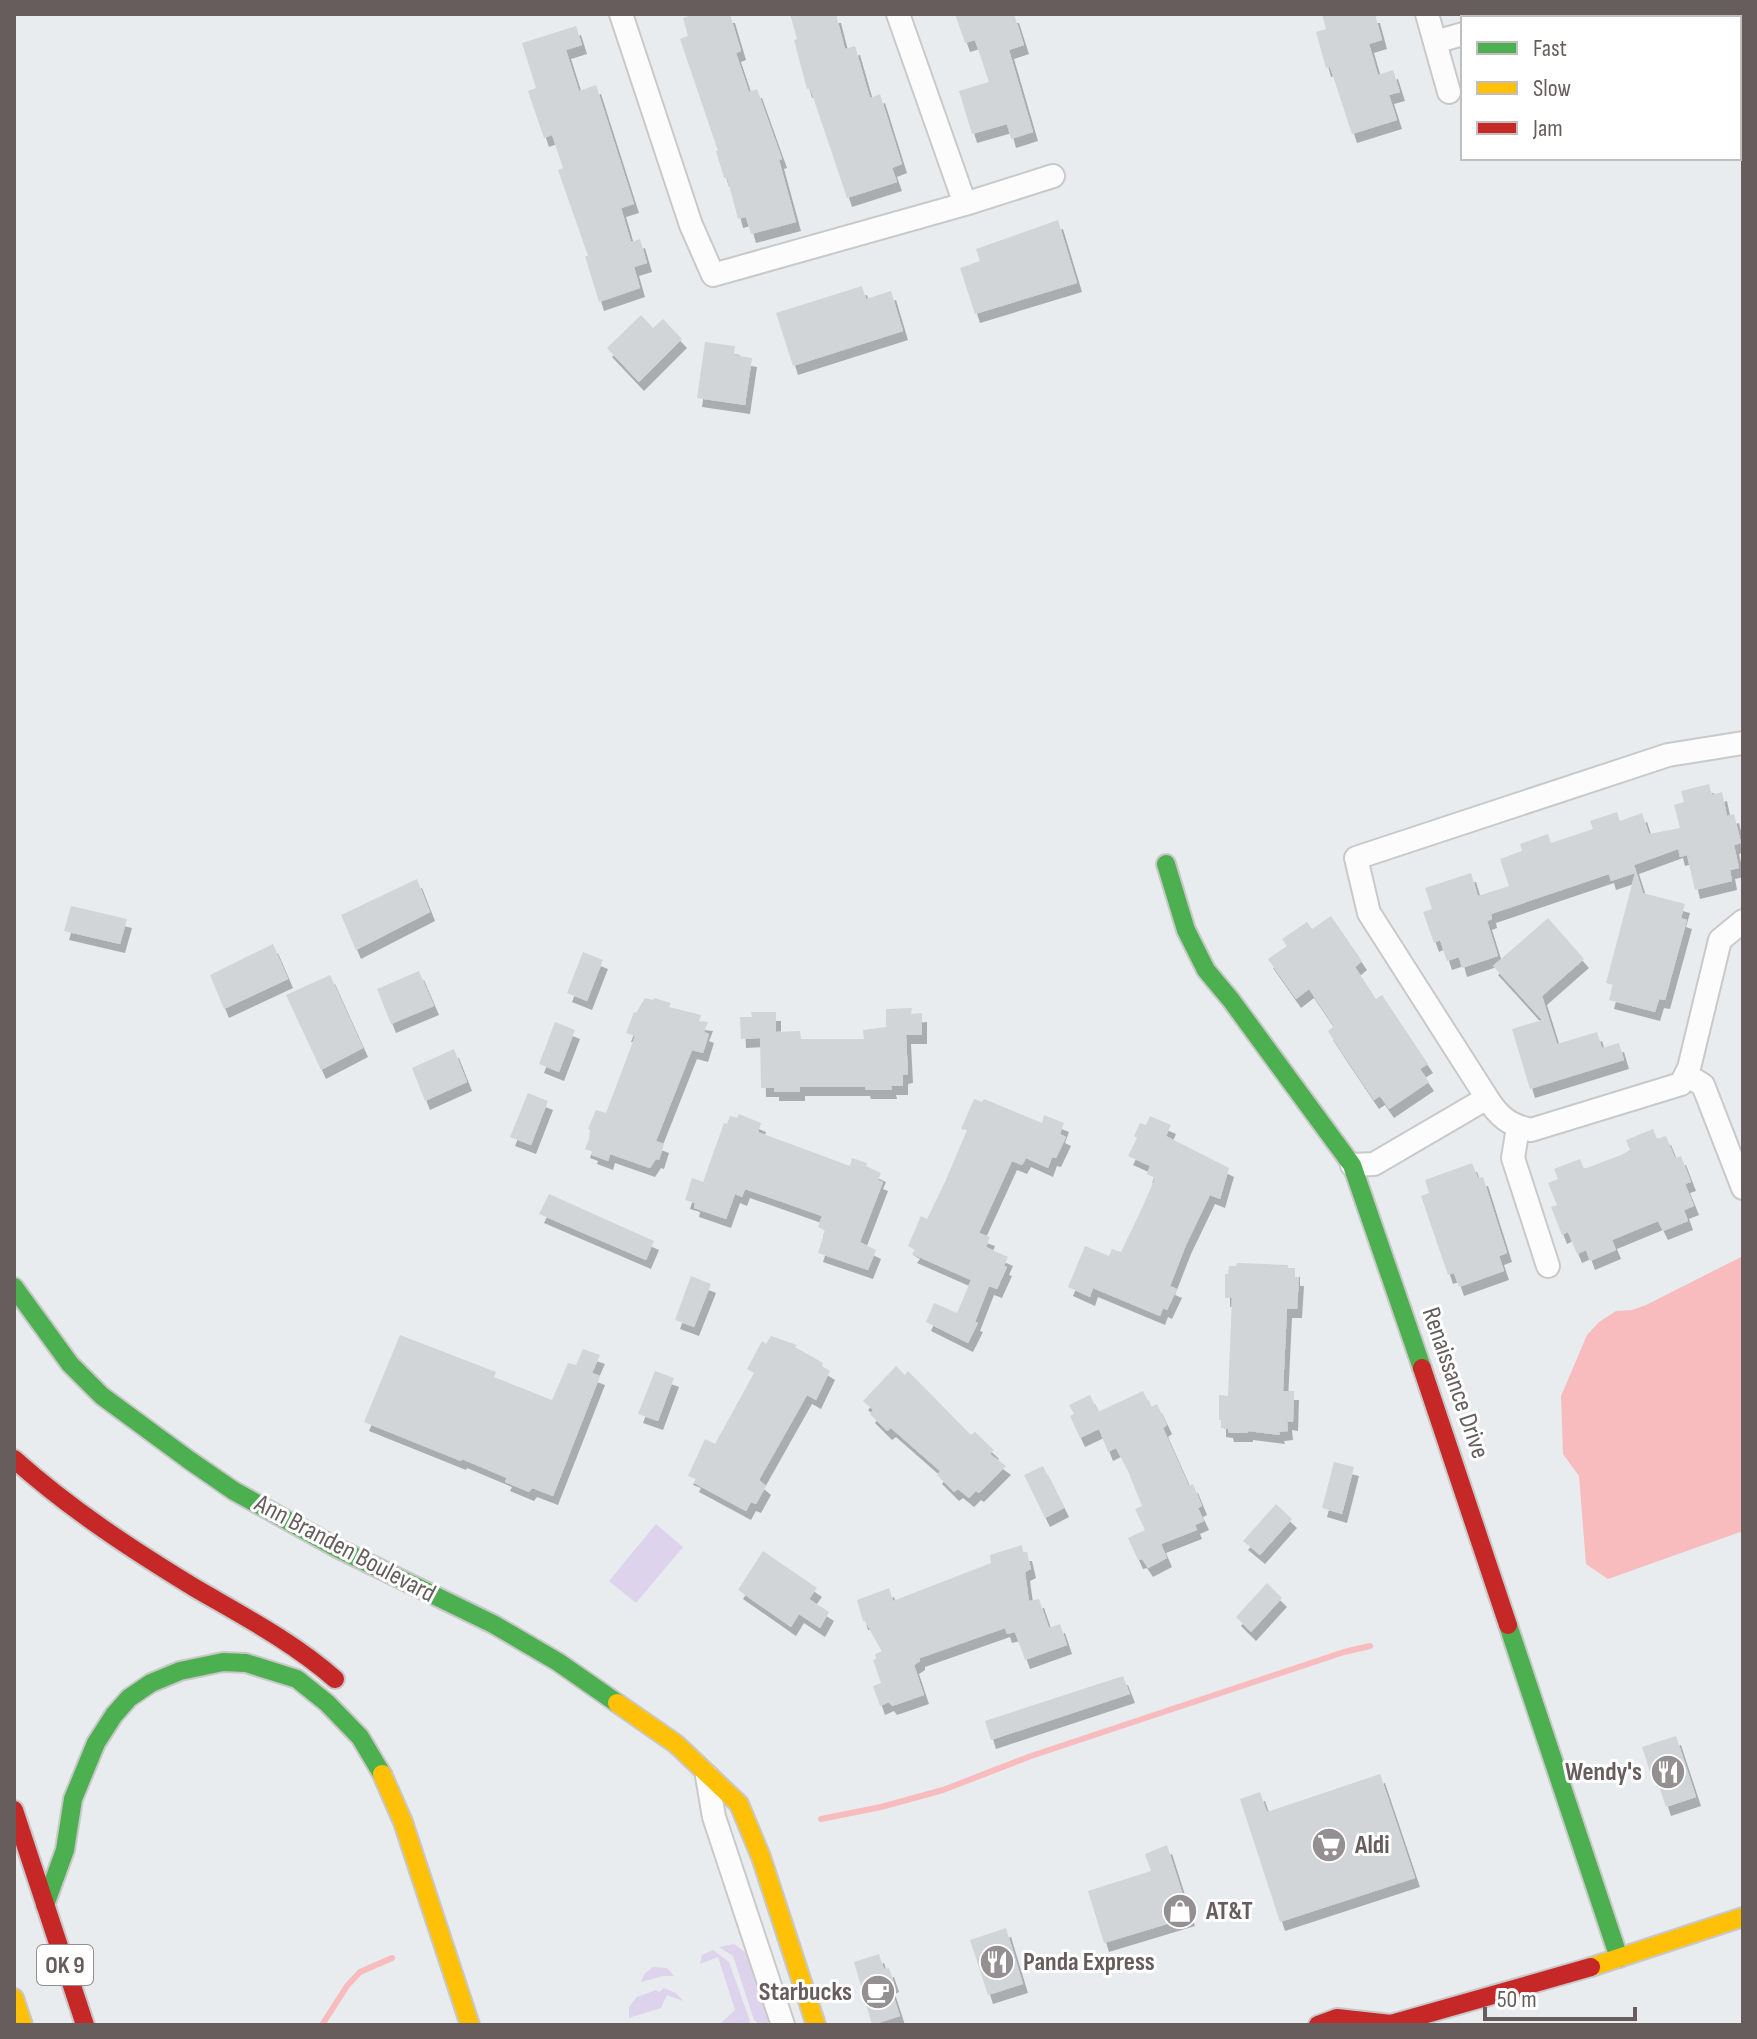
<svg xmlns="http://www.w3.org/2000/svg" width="1757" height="2039" viewBox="0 0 1757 2039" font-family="'Sofia Sans Condensed',sans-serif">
<defs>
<filter id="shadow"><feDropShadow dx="5" dy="9" stdDeviation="0" flood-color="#0004"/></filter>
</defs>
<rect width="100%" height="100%" fill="#e8ecee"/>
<!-- green -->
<path fill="#ded3ec" d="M656,1524l27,23 -47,56 -27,-22z
M734,1944l12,9 23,67 -2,4 -7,1 -6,-5 -21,-64 -14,-9z
M713,1950l16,12 21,59 -1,4h-30l16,-15 -17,-53 -18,7 2,-9z
M653,1967l14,1 7,8h-11l-22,6 4,-9z
M664,1988l12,5 7,8 -16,-6 -6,13 -32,10v-11l8,-10 19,-7 3,2z"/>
<!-- water -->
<path fill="#f8bcbf" d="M1743,1256v275l-135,48 -22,-15 -7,-88 -16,-22 -2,-58 26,-61 12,-13 17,-11 16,-1 14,-5z"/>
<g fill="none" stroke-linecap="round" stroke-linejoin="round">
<!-- stream -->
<path stroke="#f8bcbf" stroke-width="6" d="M821,1819l60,-12 62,-17 88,-34 313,-104 26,-6
M322,2025l25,-39 13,-14 32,-14"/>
</g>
<!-- building -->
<path fill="#d2d5d7" filter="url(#shadow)" d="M694,14h36l11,37 -5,2 13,39 8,-3 25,70 -3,1 17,62 -45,12 -5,-17 -8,2 -11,-42 -3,1 -8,-27h2l-38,-112 8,-3 -5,-18z
M790,14h46l9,35 10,-3 15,52 10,-4 22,70 -10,4 5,14 -50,16 -37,-110 -3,1 -13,-49 3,-1z
M955,14h59l10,31 -15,5 24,82 -22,7 -4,-15 -35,10 -13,-43 30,-9 -14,-42 -10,3z
M1322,14h53l7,26 -13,4 9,31 15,-5 7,22 -11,3 8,25 -45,14 -22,-67 -4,1 -10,-36 10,-3z
M576,26l6,19 -16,5 13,41 17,-6 38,119 -13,4 10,34 9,-3 7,24 -13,4 6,21 -41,14 -14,-46h3l-30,-86 5,-2 -11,-33 -8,3 -16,-47 8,-3 -14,-45z
M1058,220l19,63 -102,31 -15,-46 20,-7 -4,-12z
M862,286l4,13 25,-8 12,40 -110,35 -17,-53z
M641,315l12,13 10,-9 19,20 -43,43 -32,-34z
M705,342l30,4 -1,9 18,3 -7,47 -48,-7z
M1709,784l3,11 10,-3 5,24 7,-2 7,29 -7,2 5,23 -9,2 2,11 -37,9 -8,-35 -7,2 -2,-8 -44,16 9,28 42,11 -4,14 6,2 -22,80 -6,-1 -4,13 -46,-12 4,-15 -7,-2 29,-110 -24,8 -2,-7 -118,40 1,5 -5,2 11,35 -36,12 -3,-11 -12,4 -7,-21 -6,3 -11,-31 9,-3 -7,-21 46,-15 7,23 31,-10 -9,-27 22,-8 -2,-7 28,-10 3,9 42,-14 -3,-8 27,-9 3,9 22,-8 7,21 31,-6 -6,-23 10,-3 -3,-11z
M417,879l13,33 -74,38 -15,-35z
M71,906l56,13 -7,25 -56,-13z
M1331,916l31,45 -7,6 21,32 6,-4 46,69 -8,5 9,13 -40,27 -9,-13 -6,4 -31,-46 -15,-23 6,-5 -25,-37 -13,10 -28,-40 19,-13 -5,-7 25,-17 5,7z
M1548,918l36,41 -42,37 15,48 40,-12 5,16 17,-5 5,17 -94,29 -18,-60 30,-9 -49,-54z
M273,944l15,35 -64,30 -14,-34z
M583,952l20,8 -16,41 -20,-8z
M419,971l15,35 -43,18 -14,-35z
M330,975l33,73 -42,22 -35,-75z
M645,998l8,2 1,-2 17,5 -2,4 32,8 -2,6 9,1 -4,10 5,2 -6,19 -11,-3 -36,91 8,3 -5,16 -3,-1 -6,9 -40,-14 -2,7 -16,-6 1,-3 -8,-3 4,-10 1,-9 -2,-1 8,-19 10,3 29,-77 -9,-3 8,-21 2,1z
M912,1008l-1,6 11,-1v22h-16l2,39 -5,1v11h-12l1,4h-26l-1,-3h-65v5h-26v-4h-13l-1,-50 -19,1 -1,-22h12l-1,-5h25v20l24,-1 1,8h63l-1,-9 23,-3v-18z
M555,1022l20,8 -16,42 -20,-8z
M454,1049l13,33 -42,19 -13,-33z
M528,1093l20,8 -17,44 -21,-8z
M974,1099l8,3 2,-3 58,24 2,-8 20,8 -4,11 6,3 -10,21 -4,-1 -4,11 -22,-10 -4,7 -10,-4 -33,72 11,4 -4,10 22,10 -4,9 3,1 -10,22 -8,-3 -14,36 3,1 -10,20 -42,-21 8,-19 23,10 14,-33 -59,-26 3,-4 -7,-4 13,-30 6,3 18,-37 22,-52 -6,-1z
M739,1114l22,9 -3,9 92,34 2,-8 15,5 -1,3 15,7 -3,7 5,2 -23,60 16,8 -8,20 -50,-17 7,-22 -7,-4 4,-11 -77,-27 -3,8 -7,-3 -9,25 -32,-11 1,-5 -10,-3 7,-22 11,4 21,-59 3,1 3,-8 7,2z
M1150,1116l21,9 -5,11 63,32 -9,31 -10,-4 -24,50 -16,41 7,3 -10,21 -4,-2 -3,8 -67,-28 -3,9 -22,-10 17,-41 24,10 3,-7 9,3 22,-46 12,-28 -8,-4 3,-8 -22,-10 9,-18 -3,-2 6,-13 6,2z
M1653,1129l4,10 9,-3 9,22 6,-2 10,26 -6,2 9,22 -10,4 4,11 -25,10 -5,-10 -46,19 4,10 -26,11 -4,-11 -9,4 -9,-22 -6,3 -11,-28 6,-2 -9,-22 10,-4 -4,-10 26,-10 4,10 37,-14 9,-5 -4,-10z
M1472,1163l6,15 5,-1 24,76 -8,3 5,15 -45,16 -5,-14 -6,2 -27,-79 8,-3 -4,-13z
M549,1194l105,47 -8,19 -107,-46z
M1237,1263l51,2v3h7v9h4l-2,32h-10l-4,82h11l-1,31 -6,-1 1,10 -9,1 1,3 -32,-4v2h-19l-1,-4 -7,-1v-8h-2v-25l9,1 4,-98h-7v-24h3l1,-8h7z
M691,1276l20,8 -17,43 -19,-7z
M400,1335l96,37 -2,5 58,23 16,-37 8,2 7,-16 17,6 -8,18 8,3 -47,120 -21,-8 -3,4 -24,-10 2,-4 -45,-19 -1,2 -97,-39z
M771,1336l26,9 -2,2 28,16 -1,3 8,5 -14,29 -9,-5 -48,85 7,6 -10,18 -5,-2 -5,9 -52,-28 2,-4 -8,-3 17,-37 10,5 39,-71 -7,-4 15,-28 4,3z
M896,1366l9,9 3,-4 63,64 4,-3 19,18 -4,4 16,12 -27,27 -3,-2 -7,7 -11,-9 -4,3 -17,-17 3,-4 -49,-43 -4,3 -17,-17 3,-4 -10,-9z
M655,1371l19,7 -16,43 -20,-7z
M1143,1391l8,16 6,-3 10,21 -4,3 26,58 4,-2 9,22 -4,2 6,13 -9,4 2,5 -36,14 6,14 -19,10 -6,-9 -4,1 -10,-22 17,-8 -10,-21 7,-3 -14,-35 -12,-23 -8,4 -9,-23 -19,9 -10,-22 4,-2 -5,-9 21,-10 8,17z
M1334,1462l20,5 -12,47 -20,-6z
M1043,1466l21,42 -19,10 -21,-43z
M1276,1504l16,15 -32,36 -17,-14z
M1022,1545l1,7h4l4,17 -6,3 4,29 10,-2 10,29 11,-4 7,21 -42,15 -10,-28 -8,2 -2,-6 -85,30v3l-6,4 10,30 -32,11 -3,-4 -9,4 -7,-20 8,-3 -8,-23 3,-1 -1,-5 7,-3 -17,-30h-2l-6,-21 32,-12 4,13 98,-38 -1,-8z
M763,1551l54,37 -8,11 20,13 -9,16 -21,-14 -8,13 -53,-37z
M1267,1583l15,15 -31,34 -15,-15z
M1123,1676l7,18 -139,46 -6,-19z
M1676,1736l20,61 -30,10 -10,-30 -4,1 -10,-31z
M1380,1774l35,104 -135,44 -40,-123 20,-7 7,20z
M1167,1845l23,72 -86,26 -16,-52 63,-20 -6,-17z
M1006,1928l17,56 -35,11 -18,-55z
M879,1954l5,15 5,-1 5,15 -4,2 10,31 -28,9 -18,-63z"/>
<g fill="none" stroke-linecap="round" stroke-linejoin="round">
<!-- street casing -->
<g stroke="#cac9ca" stroke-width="26">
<path id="street" d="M621,14l70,211 22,50 252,-71 -67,-190
M1427,14l22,78
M1515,18l13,-4
M1435,42l28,-8
M965,204l88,-28
M1686,1075l17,10 40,103
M1487,1098c12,19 22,27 44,32l150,-46 8,-16 31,-128 23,-19
M1518,1127l-5,31 35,108
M1352,1165l22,-1 113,-66 -118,-185 -13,-55 312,-103 75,-12
M707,1776l7,41 69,208"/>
</g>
<!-- fast casing -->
<g stroke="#c9c8c9" stroke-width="22">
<path id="fast" d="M1166,864l20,66 20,40 25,30 121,165 70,203
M14,1287l56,77 32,32 87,64 45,31 105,58 154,75 65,38 59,41
M1508,1625l111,333
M45,1905l20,-55 8,-51 23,-56 18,-28 15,-17 22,-15 29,-12 43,-9 23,1 51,16 30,24 33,34 22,37"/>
</g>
<!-- slow casing -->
<g stroke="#c9c8c9" stroke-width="22">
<path id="slow" d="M617,1703l59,41 63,60 22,53 55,168
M382,1774l21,48 67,203
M1591,1967l152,-50
M14,1998l9,27"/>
</g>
<!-- jam casing -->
<g stroke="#c9c8c9" stroke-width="22">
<path id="jam" d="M1422,1368l86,257
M14,1459c56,50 117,90 181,129 48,28 98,54 140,91
M14,1810l71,215
M1318,2025l19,-7 54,6 200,-57"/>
</g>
<!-- street -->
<use href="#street" stroke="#fcfcfc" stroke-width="22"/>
<!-- fast -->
<use href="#fast" stroke="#4caf50" stroke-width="18"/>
<!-- slow -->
<use href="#slow" stroke="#ffc107" stroke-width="18"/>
<!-- jam -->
<use href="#jam" stroke="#c62828" stroke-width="18"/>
</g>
<!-- icons -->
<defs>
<g id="restaurant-disc" transform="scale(1.8)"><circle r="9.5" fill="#948f90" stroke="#fff"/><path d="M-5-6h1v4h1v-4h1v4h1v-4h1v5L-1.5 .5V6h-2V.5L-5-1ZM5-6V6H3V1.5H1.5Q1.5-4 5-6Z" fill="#fff"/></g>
<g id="supermarket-disc" transform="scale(1.8)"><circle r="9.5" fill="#948f90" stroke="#fff"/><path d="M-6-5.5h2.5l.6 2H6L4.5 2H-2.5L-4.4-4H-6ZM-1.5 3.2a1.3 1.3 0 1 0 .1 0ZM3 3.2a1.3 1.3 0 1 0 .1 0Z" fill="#fff"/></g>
<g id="shop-disc" transform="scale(1.8)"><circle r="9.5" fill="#948f90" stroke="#fff"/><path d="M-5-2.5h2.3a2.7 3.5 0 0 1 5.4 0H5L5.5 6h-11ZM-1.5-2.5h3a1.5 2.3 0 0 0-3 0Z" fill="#fff"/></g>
<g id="cafe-disc" transform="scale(1.8)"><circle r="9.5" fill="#948f90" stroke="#fff"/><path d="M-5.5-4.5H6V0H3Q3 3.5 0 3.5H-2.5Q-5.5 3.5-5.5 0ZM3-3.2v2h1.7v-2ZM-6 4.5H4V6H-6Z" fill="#fff"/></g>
</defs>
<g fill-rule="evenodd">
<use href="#restaurant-disc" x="1668" y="1772"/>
<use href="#supermarket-disc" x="1329" y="1845"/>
<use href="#shop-disc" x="1180" y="1911"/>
<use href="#restaurant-disc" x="997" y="1962"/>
<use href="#cafe-disc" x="878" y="1992"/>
</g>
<g text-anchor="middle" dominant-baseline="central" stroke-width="6" stroke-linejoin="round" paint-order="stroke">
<!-- shield labels -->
<rect fill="#fff" stroke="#958e8e" stroke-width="2" x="37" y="1945" width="56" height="40" rx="6"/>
<g font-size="24" font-weight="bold" fill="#675d5d">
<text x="65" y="1965">OK 9</text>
</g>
<!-- street labels -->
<g font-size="26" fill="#675d5d" stroke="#fff">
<text transform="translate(1455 1383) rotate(71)">Renaissance Drive</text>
<text transform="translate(345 1549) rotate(28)">Ann Branden Boulevard</text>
</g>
<!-- poi labels -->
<g font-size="26" font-weight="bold" fill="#675d5d" stroke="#fff" text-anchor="start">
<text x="1642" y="1772" text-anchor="end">Wendy's</text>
<text x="1355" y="1845">Aldi</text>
<text x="1206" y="1911">AT&amp;T</text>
<text x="1023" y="1962">Panda Express</text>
<text x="852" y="1992" text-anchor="end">Starbucks</text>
</g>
</g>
<!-- border -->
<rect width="1757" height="2039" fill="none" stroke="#675d5d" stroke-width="32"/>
<!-- legend -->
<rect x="1461" y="16" width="280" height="144" fill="#ffffff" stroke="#c2bebe" stroke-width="2"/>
<rect x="1477" y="42" width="40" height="12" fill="#4caf50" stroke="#c2bebe" stroke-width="2"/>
<text x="1533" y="56" font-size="24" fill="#675d5d">Fast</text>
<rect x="1477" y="82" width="40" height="12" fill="#ffc107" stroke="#c2bebe" stroke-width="2"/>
<text x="1533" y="96" font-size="24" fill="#675d5d">Slow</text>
<rect x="1477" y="122" width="40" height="12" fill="#c62828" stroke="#c2bebe" stroke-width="2"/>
<text x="1533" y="136" font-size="24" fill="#675d5d">Jam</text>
<!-- scale -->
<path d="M1485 2007v12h150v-12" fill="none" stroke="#675d5d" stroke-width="4"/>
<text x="1497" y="2007" font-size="24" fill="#675d5d" stroke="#ffffff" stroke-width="6" paint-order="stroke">50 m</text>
</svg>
